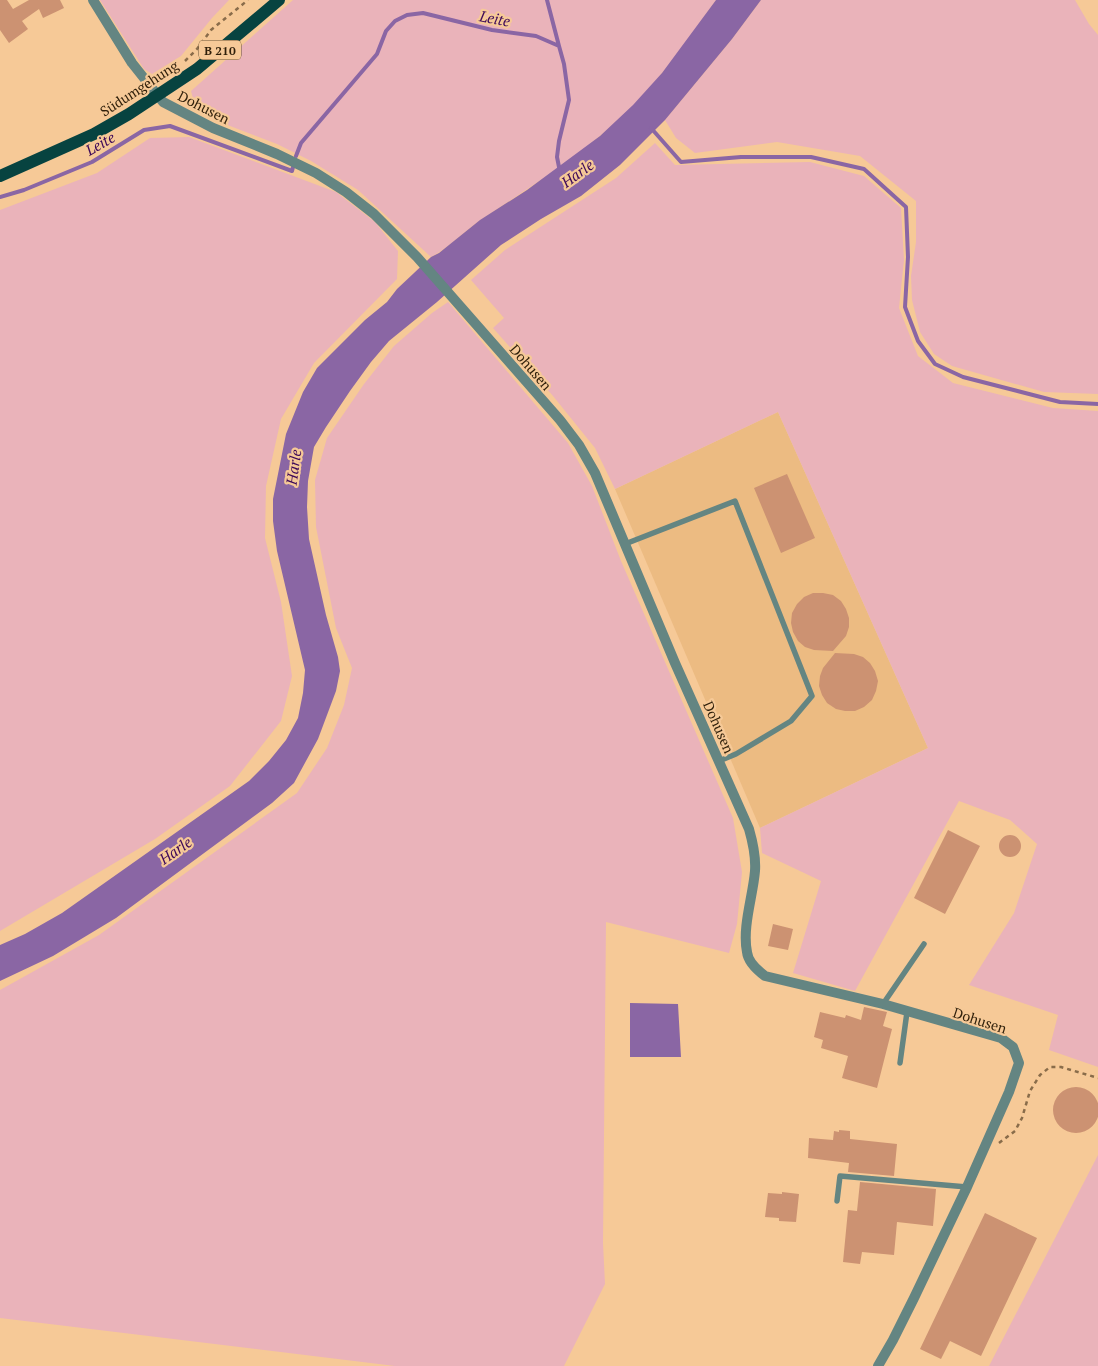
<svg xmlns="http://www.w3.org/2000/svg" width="1098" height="1366" viewBox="0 0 1098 1366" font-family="'PT Serif',serif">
<rect width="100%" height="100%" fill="#f6c997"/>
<!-- built -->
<path fill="#ecbb82" d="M778,412l150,336 -168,80 -145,-339z"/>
<!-- green -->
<path fill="#eab3ba" d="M100,0h129l-17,18 -31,38 -29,18 -8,-5z
M293,0h423c-26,36 -51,73 -82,105 -45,45 -99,79 -152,114 -18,12 -32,28 -51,38l-73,-67 -47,-29 -34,-17 -65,-25 -17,-13 -4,-15z
M761,0h314l14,24 9,11v359l-54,-2 -92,-26 -18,-12 -14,-22 -8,-32 -1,-24 5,-34v-41l-56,-45 -83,-14 -82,11 -19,-15 -11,-18 67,-81z
M189,137l147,55 39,30 23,29 -1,28 -83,84 -33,56 -15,67 -1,52 16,64 11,74 -11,45 -51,65 -75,53 -155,92v-721l97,-37 53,-35z
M655,143l20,22 135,-3 54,14 37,32 3,52 -5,48 19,48 35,27 100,25 45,3v656l-49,-17 9,-35 -89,-30 45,-72 23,-69 -27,-24 -51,-19 -104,190 -62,-18 28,-92 -59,-28 -2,-25 168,-80 -150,-336 -163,77 -20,-41 -42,-52 -60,-68 11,-10 -33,-38 34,-30 111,-72z
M448,302l120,141 24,43 29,75 112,257 9,54 -5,52 -8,29 -123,-31 -3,321 2,41 -41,82h-169l-395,-48v-328l99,-55 198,-142 30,-45 17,-43 8,-37 -16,-40 -20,-101 -1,-47 12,-42 37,-54 30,-38 38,-33z
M1098,1155v211h-109z"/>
<!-- water -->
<path fill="#8a66a4" d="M716,0h45l-29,39 -67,81 -45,45 -39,31 -40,23 -40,26 -64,57 -48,39 -18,21 -21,29 -24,36 -12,20 -6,34 -1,26 2,32 17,76 12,42 2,14 -4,20 -18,48 -24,44 -22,20 -156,115 -63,38 -53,25v-36l25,-11 37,-21 187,-132 20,-20 17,-21 12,-22 5,-25 2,-23 -28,-119 -4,-30v-22l13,-65 17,-42 14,-24 48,-48 22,-18 10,-13 34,-32 8,-4 41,-33 47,-30 73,-54 33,-31 29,-32z
M630,1003l48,1 3,53h-51z"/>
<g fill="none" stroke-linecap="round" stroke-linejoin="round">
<!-- stream -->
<path stroke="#8a66a4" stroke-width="4" d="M547,0l12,46
M651,128l30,34 60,-5h70l53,12 42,38 2,50 -3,50 13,34 17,23 28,13 97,25 38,2
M296,156l5,-13 76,-89 9,-23 9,-10 12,-6 16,-2 69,17 44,6 23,10 5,18 5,36 -10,41 -2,16 3,15
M0,197l24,-7 68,-28 52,-32 26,-4 122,45 1,-4"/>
</g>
<!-- building -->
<path fill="#cc9272" d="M0,0h7l6,9 16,-9h31l4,8 -21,10 -4,-9 -17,12 6,8 -19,14 -9,-13z
M787,474l28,64 -34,15 -27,-65z
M813,593h10l10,2 8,6 5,8 3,9v9l-3,9 -13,15 -19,-1 -9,-3 -7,-6 -5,-9 -2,-9 1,-10 5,-9 7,-7z
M835,653l19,1 9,3 7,6 5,8 3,10 -2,10 -4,9 -8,7 -9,4h-10l-9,-2 -9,-6 -5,-8 -3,-9 1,-10 3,-8z
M948,830l32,16 -35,68 -31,-16z
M999 846a11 11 0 1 1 22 0a11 11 0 1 1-22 0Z
M773,924l20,5 -5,21 -20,-4z
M864,1007l23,5 -4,14 9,3 -15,59 -35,-10 6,-22 -27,-8 2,-8 -9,-3 6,-25 25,6 1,-3 15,5z
M1053 1110a23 23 0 1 1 46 0a23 23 0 1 1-46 0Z
M839,1130l11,1v8l47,5 -3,32 -46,-4 1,-9 -41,-5 1,-20 24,2 1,-9 5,1z
M860,1182l76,7 -3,37 -36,-4 -3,33 -32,-3 -2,12 -17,-2 5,-52 9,1z
M782,1192l17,2 -3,28 -17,-1v-3l-14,-1 3,-24 14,1z
M985,1213l52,25 -56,118 -31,-15 -9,18 -21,-10z"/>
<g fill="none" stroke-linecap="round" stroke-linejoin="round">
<!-- path -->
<path stroke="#896c4a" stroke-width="2.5" stroke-dasharray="4 4" stroke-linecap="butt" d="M185,61l12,-12 14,-19 37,-30
M121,102l20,-12
M999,1143l16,-12 7,-13 8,-27 10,-16 10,-8h11l37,11"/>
<!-- service -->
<path stroke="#648582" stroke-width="5.5" d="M625,544l110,-43 77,195 -21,25 -55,33 -17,7
M883,1004l41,-60
M900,1063l7,-51
M837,1201l3,-25 127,11"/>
<!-- minor -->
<path stroke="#648582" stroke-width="10" d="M93,0l39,63 31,39 50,26 64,26 39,19 30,19 28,22 43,43 143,163 19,25 16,28 80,190 74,166c4,14 7,28 6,42 -2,25 -13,56 -8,81 1,10 10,18 18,24l118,28 118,34 12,9 6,16 -10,29 -42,95 -53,111 -21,42 -15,26"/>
<!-- primary -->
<path stroke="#074340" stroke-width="12" d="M0,176l94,-42 35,-20 68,-45 82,-69"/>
</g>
<g text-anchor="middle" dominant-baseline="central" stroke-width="4.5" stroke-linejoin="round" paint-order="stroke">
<!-- shield labels -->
<rect fill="#f6c997" stroke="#6b5234" stroke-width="1" x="199" y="40.5" width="42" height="19" rx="4"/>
<g font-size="12" font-weight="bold" fill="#2f1f0a">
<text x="220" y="50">B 210</text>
</g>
<!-- street labels -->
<g font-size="14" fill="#2f1f0a" stroke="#f6c997">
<text transform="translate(139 88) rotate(-33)">Südumgehung</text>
<text transform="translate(204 107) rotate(27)">Dohusen</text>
<text transform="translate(531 367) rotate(49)">Dohusen</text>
<text transform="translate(719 727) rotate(66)">Dohusen</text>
<text transform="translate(980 1020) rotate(18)">Dohusen</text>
</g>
<!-- water labels -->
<g font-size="15" font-style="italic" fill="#3e0a59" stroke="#f6c997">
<text transform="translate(495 18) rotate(11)">Leite</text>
<text transform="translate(100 143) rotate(-30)">Leite</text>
<text transform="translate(577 173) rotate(-36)">Harle</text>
<text transform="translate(293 467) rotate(-82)">Harle</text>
<text transform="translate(175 850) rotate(-35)">Harle</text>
</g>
</g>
</svg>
